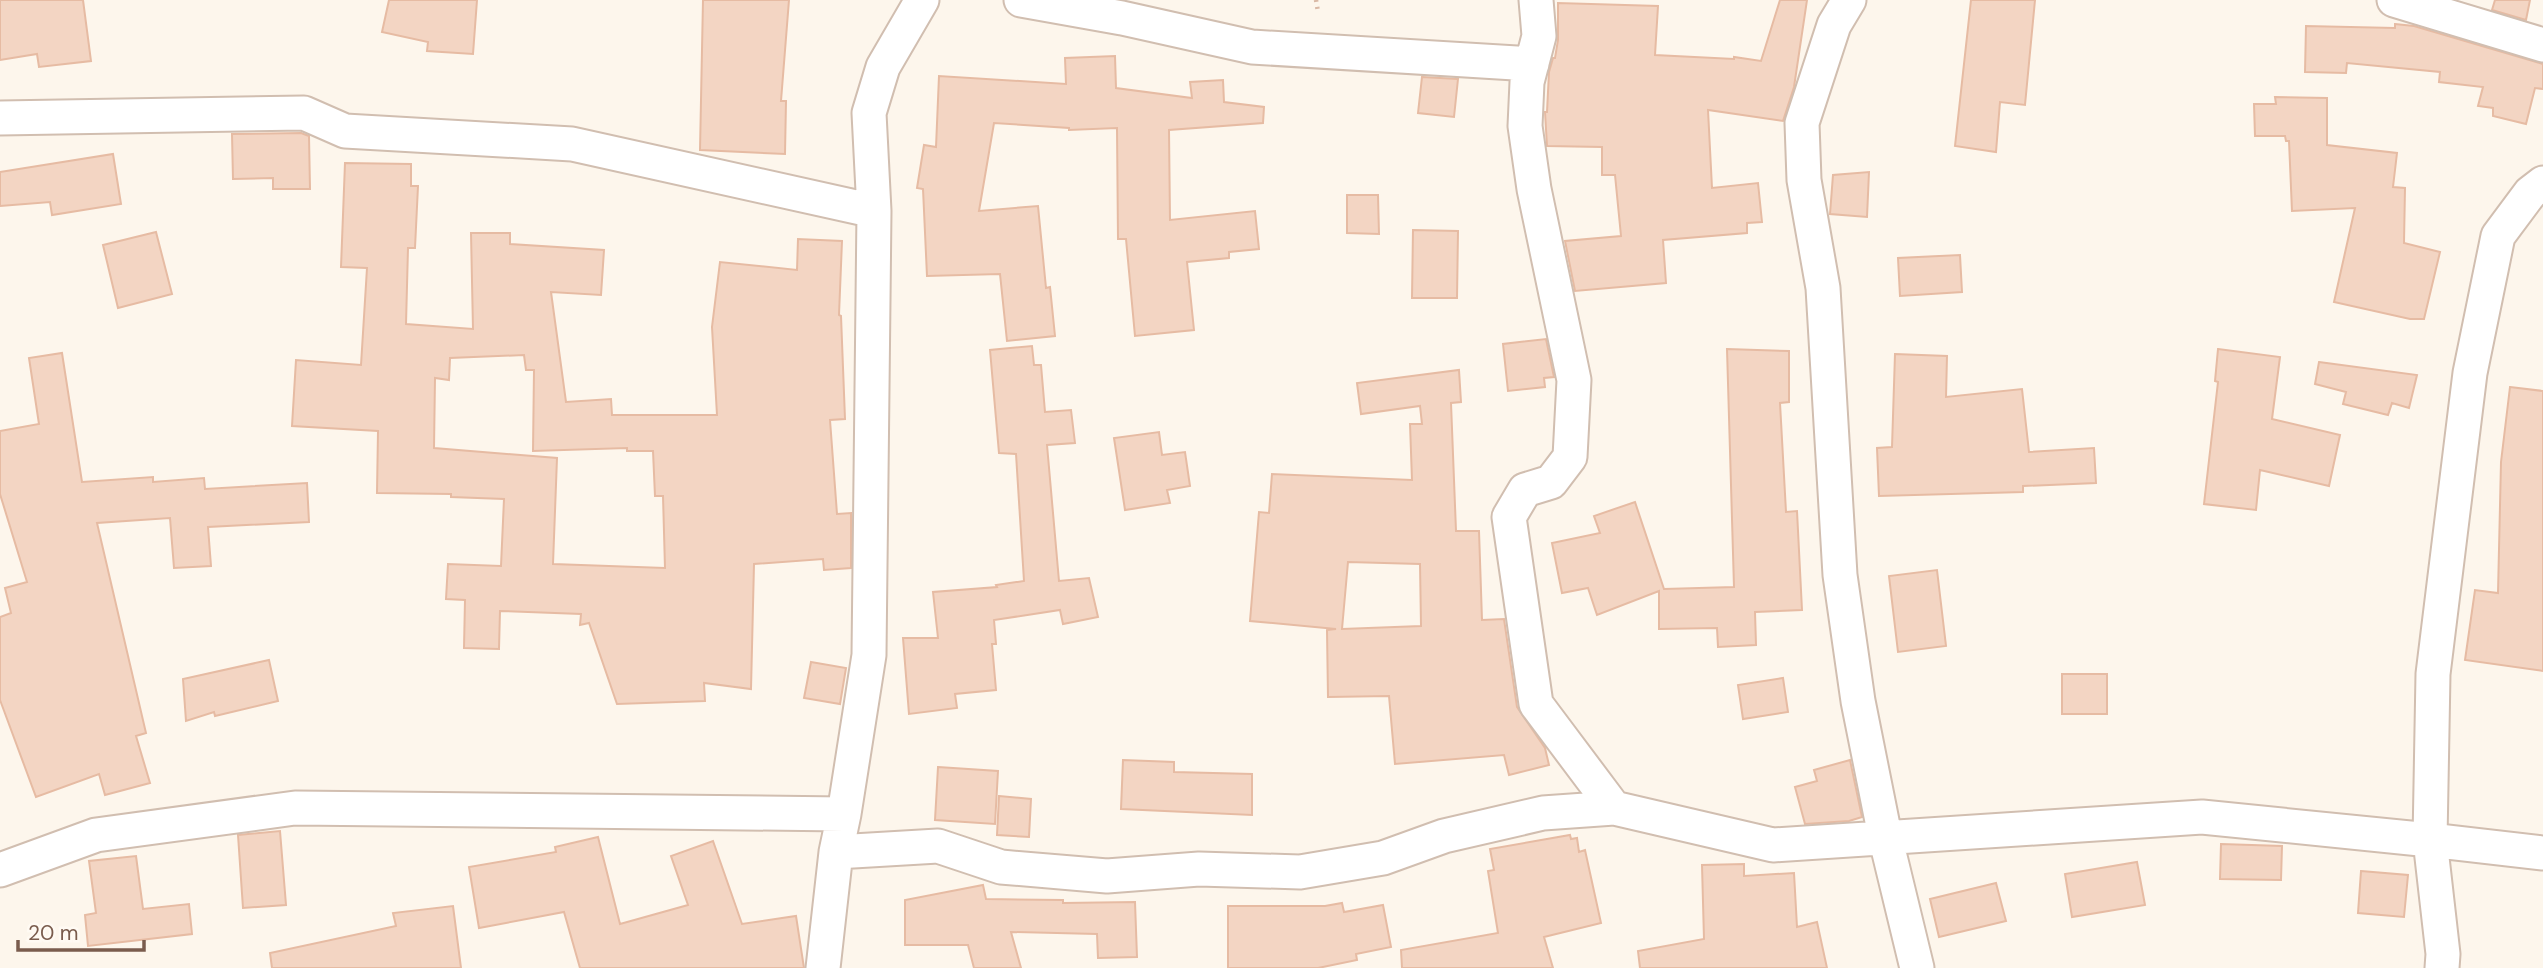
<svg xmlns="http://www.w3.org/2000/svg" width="2543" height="968" viewBox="0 0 2543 968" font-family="'DM Sans',sans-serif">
<rect width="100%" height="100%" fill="#fdf6ec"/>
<!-- building -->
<path fill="#f3d5c3" stroke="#e6bba3" stroke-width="2" fill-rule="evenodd" d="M0,0h83l8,61 -52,6 -2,-13 -37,6z
M389,0h88l-4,54 -46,-3 1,-9 -46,-10z
M703,0h86l-8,101h5l-1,53 -85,-4z
M1780,0h27l-13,87 -11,34 -75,-11 4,78 46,-5 4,39 -15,1v10l-84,7 3,43 -91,8 -10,-50 56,-5 -6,-61h-13v-28l-55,-1 -2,-34h2l2,-40 4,-14h2l3,-18v-37l100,3 -3,49 79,4v-2l27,4z
M1971,0h64l-10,105 -25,-3 -4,50 -41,-6z
M2495,0h35l-4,20 -34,-10z
M2395,24l19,2 129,38v25l-8,-1 -9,36 -33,-8v-8l-15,-2 5,-19 -44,-5 1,-10 -93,-9 -1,10 -41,-1 1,-46 89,2z
M1115,56l1,32 76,10 -2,-16 33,-2 1,22 40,5 -1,16 -94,7 1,90 85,-9 4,38 -30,3v6l-42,4 7,68 -59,6 -9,-97h-8l-1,-111 -48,2v-2l-75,-5 -15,88 59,-5 8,82 4,-1 5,49 -48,5 -7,-67 -73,2 -4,-87 -6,-1 7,-43 12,2 3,-71 127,8 -1,-26z
M1422,77l36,2 -4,38 -36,-4z
M2275,97l52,1v47l70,8 -4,34 12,1 -1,55 36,9 -16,67h-14l-76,-17 21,-94 -63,3 -3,-70h-3l-1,-5h-30l-1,-32h22z
M301,133l8,3 1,53h-37v-11l-40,1 -1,-45z
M113,154l8,50 -69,11 -2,-13 -50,4v-34z
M345,163l66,1v22h7l-3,62h-7l-2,76 67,5 -2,-96h39v11l94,6 -3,45 -50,-3 15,110 45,-3 1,16h105l-5,-88 8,-65 77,8 1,-31 44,2 -3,74 2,1 4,103 -15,1 7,94 14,-1v55l-27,2 -1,-11 -69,5 -3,125 -47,-6 1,18 -88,3 -28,-81 -9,2 1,-11 -81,-3 -1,38 -35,-1 1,-48 -19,-1 2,-35 53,2 3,-67 -53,-2v-3l-74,-1 1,-62 -86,-5 4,-66 65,5 6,-97 -26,-1zM524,355l2,15h8l-1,81 94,-3v3h26l2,45h8l2,72 -112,-4 4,-106 -123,-10 1,-70 14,2 1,-22z
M1869,172l-2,45 -37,-3 3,-39z
M1347,195h31l1,39 -32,-1z
M1413,230l45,1 -1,67h-45z
M156,232l16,62 -54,14 -15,-63z
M1960,255l2,37 -62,4 -2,-38z
M1546,339l8,38 -10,1 1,9 -37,4 -5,-47z
M1032,346l2,19h7l4,47 26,-2 4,33 -28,2 12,136 30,-3 9,39 -35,7 -3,-14 -66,10 2,24h-4l4,46 -41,4 2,14 -48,6 -6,-76h35l-5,-46 64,-5 -1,-2 28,-4 -8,-127 -17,-1 -9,-103z
M1727,349l62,2v51l-9,1 6,109 11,-1 5,99 -47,2 1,33 -38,2 -1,-19 -58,1v-38l-62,24 -9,-27 -26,5 -10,-50 48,-10 -6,-17 41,-14 29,87 70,-2z
M2218,349l62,8 -8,62 68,16 -11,51 -69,-16 -4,40 -52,-6 14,-122 -3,-1z
M62,353l20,129 71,-5v5l51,-4 1,11 102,-6 2,39 -101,5 3,39 -37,2 -4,-50 -73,5 49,210 -10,3 14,47 -45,12 -6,-21 -63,23 -36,-97v-83l11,-4 -6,-25 22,-6 -27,-88v-63l39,-7 -10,-66z
M1895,354l52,2 -1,41 76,-8 7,63 65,-4 2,35 -73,3v6l-144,4 -2,-48 15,-1z
M2319,362l98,13 -8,33 -17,-5 -4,12 -45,-11 3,-12 -31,-8z
M1459,370l2,32 -10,1 5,128h23l3,89 22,-1 13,88 28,41 4,17 -40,10 -5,-20 -109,9 -6,-68 -61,1 -1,-67 9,-1 -86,-8 9,-109 10,1 3,-39 140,6 -2,-56h12l-2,-18 -59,8 -4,-31zM1348,562l72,2 1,62 -79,3z
M2510,387l33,4v280l-78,-11 10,-70 23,3 3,-131z
M1159,432l3,23 23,-3 5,34 -23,4 3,13 -45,7 -11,-72z
M1937,570l9,76 -48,6 -9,-76z
M269,660l9,41 -63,15 -1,-4 -28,9 -3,-42z
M811,662l35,6 -6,36 -36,-6z
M2062,674h45v40h-45z
M1783,678l5,34 -45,7 -5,-34z
M1123,760l51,2v10l78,2v41l-131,-6z
M1850,760l12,57 -13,4 -44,3 -10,-37 22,-6 -3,-11z
M938,767l60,4 -3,53 -60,-4z
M999,796l32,3 -2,38 -32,-2z
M280,831l6,74 -43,3 -5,-73z
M1570,835l1,4 6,-1 2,14 6,-2 16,73 -57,14 9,31h-151l-1,-18 97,-17 -10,-62 6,-1 -4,-21z
M598,837l22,87 68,-19 -17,-49 42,-15 29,83 54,-8 8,52h-224l-16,-56 -85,16 -10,-61 87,-15 -1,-5z
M2221,844l61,2 -1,34 -61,-1z
M136,856l7,53 46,-5 3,30 -104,12 -3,-31 11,-2 -7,-52z
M2137,862l8,43 -73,12 -7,-43z
M1744,864v12l50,-3 3,54 20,-5 10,46h-187l-2,-17 66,-12 -2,-74z
M2361,871l47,4 -4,42 -46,-4z
M1996,883l10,38 -67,16 -9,-38z
M983,885l3,14 77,1v3l72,-1 2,55 -39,1 -1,-24 -86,-2 10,36h-47l-6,-23h-63v-45z
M1342,903l2,9 39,-7 8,42 -35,7 1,6 -39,8h-90v-62h97z
M453,906l8,62h-189l-2,-15 126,-27 -3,-13z"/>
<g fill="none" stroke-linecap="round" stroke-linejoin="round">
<!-- minor casing -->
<g stroke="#d1beb0" stroke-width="37">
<path id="minor" d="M1021,0l101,18 130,29 280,17
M1536,0l3,36 -12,46 -2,44 9,63 40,191 -4,77 -19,25 -26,8 -16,27 27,187 78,104
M1849,0l-15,25 -32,98 2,57 19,108 17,287 18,126 27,135 32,132
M2394,0l149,45
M0,118l304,-5 41,18 227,13 302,67
M836,852l102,-6 63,21 106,9 92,-7 101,3 83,-14 61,-22 99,-23 71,-5 159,37 429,-28 228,23 113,13
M0,870l96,-35 199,-27 549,6
M823,968l13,-116 8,-38 25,-159 5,-444 -5,-98 14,-46 39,-67
M2442,968l1,-14 -13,-114 3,-166 37,-301 28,-137 32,-43 13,-10"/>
</g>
<!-- path -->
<path stroke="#d9b8a5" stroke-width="4.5" stroke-dasharray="2 5" stroke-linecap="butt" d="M1316,0l2,12"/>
<!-- minor -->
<use href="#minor" stroke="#fff" stroke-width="33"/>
</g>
<!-- scale -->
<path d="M18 940v10h126v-10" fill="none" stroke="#7a5c4d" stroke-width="3.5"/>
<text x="28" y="940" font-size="21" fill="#7a5c4d" stroke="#fffaf3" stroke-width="5" paint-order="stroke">20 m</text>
</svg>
